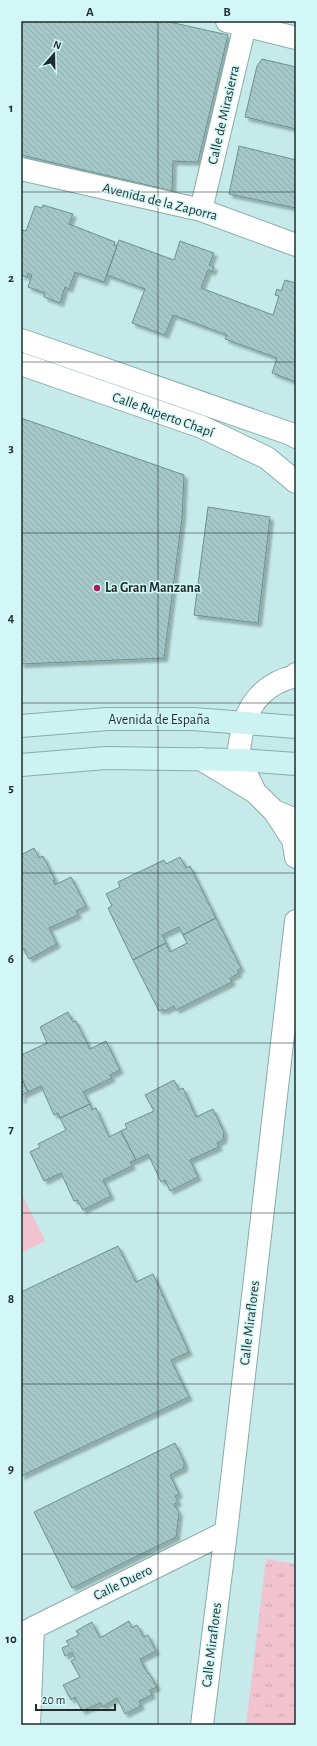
<svg xmlns="http://www.w3.org/2000/svg" width="317" height="1746" viewBox="0 0 317 1746" font-family="'Alegreya Sans',sans-serif">
<defs>
<pattern id="grass-tufts" width="24" height="20" patternUnits="userSpaceOnUse"><rect width="24" height="20" fill="#f1c3ce"/><path d="M3 7l-1-3M5 7V3M7 7l1-3M15 17l-1-3M17 17v-4M19 17l1-3" fill="none" stroke="#cea8b1"/></pattern>
<pattern id="building-back-hatch" width="6" height="6" patternUnits="userSpaceOnUse"><rect width="6" height="6" fill="#a4c8c7"/><path d="M-1 5l2 2M0 0l6 6M5-1l2 2" fill="none" stroke="#8dacab"/></pattern>
<filter id="shadow"><feDropShadow dx="3.5" dy="3.5" stdDeviation="1" flood-color="#0004"/></filter>
</defs>
<rect width="100%" height="100%" fill="#c5eae9"/>
<!-- grass -->
<path fill="url(#grass-tufts)" d="M266,1559l30,5v161h-50z"/>
<!-- garden -->
<path fill="#f1c3ce" d="M21,1193l24,48 -24,12z"/>
<!-- building -->
<path fill="url(#building-back-hatch)" stroke="#6e9090" filter="url(#shadow)" d="M21,21h144l63,14 -30,127 -25,-1 -1,30 -151,-36z
M262,59l34,8v62l-51,-12 12,-51z
M239,146l57,14v48l-67,-14z
M43,205l30,9 -4,10 46,18 -1,3 3,1 -13,36 -29,-10 -6,17 -4,-2 -5,16 -16,-6 1,-4 -17,-6 4,-12 -4,-2 -1,4 -6,-2v-45l5,1 9,-25 7,2z
M119,240l55,20 6,-19 34,12 -5,12 5,2 -2,5 -4,-2 -7,18 72,27 6,-19 -4,-1 2,-6 4,2 4,-11 11,3v99l-24,-9 5,-15 -52,-19 2,-4 -54,-20 -8,20 -33,-12 13,-34 -38,-14z
M21,418l163,57 -2,43 -18,140 -143,6z
M208,507l62,10 -12,106 -64,-8z
M34,848l5,10 4,-2 12,24 -2,1 2,4 16,-8 15,29 -10,5 2,4 -29,13 8,16 -28,15 -5,-10 -3,1v-95z
M180,857l6,11 4,-2 26,52 -33,17 -4,-8 -17,8 4,8 -33,17 -25,-52 4,-2 -6,-12 14,-7 -2,-5 46,-22 2,4z
M216,918l25,50 -4,3 2,2 -9,5 2,4 -56,28 -2,-4 -10,5 -1,-2 -4,2 -26,-51 33,-17 4,9 17,-9 -4,-8z
M68,1012l5,10 3,-1 14,28 16,-8 14,29 -10,5 2,3 -29,14 7,12 -30,14 -2,-5 -4,2 -13,-29 -13,6 -7,-15v-22l26,-12 -7,-16z
M21,1077l7,15 -6,3 1,3 -2,2z
M174,1080l5,10 4,-2 13,29 17,-8 11,23 -1,8 -6,3 2,4 -29,13 8,17 -28,14 -5,-11 -4,2 -13,-28 -12,6 -15,-29 6,-3 -2,-4 29,-13 -9,-16z
M90,1104l2,6 4,-2 13,29 12,-6 15,29 -6,2 2,4 -29,14 8,16 -28,14 -6,-10 -3,1 -13,-28 -17,8 -14,-29 10,-5 -2,-3 28,-14 -6,-12z
M118,1246l18,36 17,-8 36,78 -18,8 18,37 -168,79v-184z
M175,1443l9,19v6l-14,7 9,19 -4,2 3,6 -4,2 5,9 -3,24 -104,51 -38,-76z
M129,1621l3,7 5,-3 7,12 4,-2 8,16 -16,8 8,15 1,-1 8,14 -7,3 2,5 -13,6 2,5 -16,8 -8,-16 -15,9 -2,-4 -18,8 -7,-14 -4,3 -8,-15 17,-8 -9,-16 4,-2 -3,-7 -7,4 -3,-8 7,-3 -3,-4 13,-6 -3,-4 16,-9 8,16z"/>
<g fill="none" stroke-linecap="round" stroke-linejoin="round">
<!-- minor casing -->
<g stroke="#89acab" stroke-width="24">
<path id="minor" d="M227,21l69,17
M21,169l180,41 95,35
M201,210l45,-189
M201,759l54,33 19,19 22,9
M255,792c-6,-13 -14,-26 -16,-40 0,-4 1,-10 2,-15 5,-32 23,-54 55,-61
M274,811l19,29 3,17
M21,1634l205,-102
M29,1725l4,-97
M202,1725l24,-193 70,-611"/>
</g>
<!-- tertiary casing -->
<g stroke="#89acab" stroke-width="24">
<path id="tertiary" d="M21,340l270,94 5,3
M21,364l181,63 65,31 29,24
M296,676v-2"/>
</g>
<!-- secondary casing -->
<g stroke="#89acab" stroke-width="24">
<path id="secondary" d="M21,726l86,-7h86l103,8
M21,765l85,-7 135,2 55,4"/>
</g>
<!-- minor -->
<use href="#minor" stroke="#fff" stroke-width="22"/>
<!-- tertiary -->
<use href="#tertiary" stroke="#fff" stroke-width="22"/>
<!-- secondary -->
<use href="#secondary" stroke="#cdf2f2" stroke-width="22"/>
</g>
<!-- grid -->
<path fill="none" stroke="#1f2d2d" stroke-width="1" stroke-opacity="0.55" d="M158,21v1704M21,192h275M21,362h275M21,533h275M21,703h275M21,873h275M21,1043h275M21,1213h275M21,1384h275M21,1554h275"/>
<!-- markers -->
<circle fill="#aa1c59" stroke="#d2f7f6" stroke-width="1.5" cx="97" cy="588" r="4"/>
<g text-anchor="middle" dominant-baseline="central" stroke-width="3" stroke-linejoin="round" paint-order="stroke">
<!-- street labels -->
<g font-size="14" fill="#1f2d2d" stroke="#d2f7f6">
<text transform="translate(224 115) rotate(-77)">Calle de Mirasierra</text>
<text transform="translate(160 202) rotate(14)">Avenida de la Zaporra</text>
<text transform="translate(163 415) rotate(20)">Calle Ruperto Chapí</text>
<text x="159" y="720">Avenida de España</text>
<text transform="translate(250 1323) rotate(-83)">Calle Miraflores</text>
<text transform="translate(123 1583) rotate(-26)">Calle Duero</text>
<text transform="translate(212 1645) rotate(-83)">Calle Miraflores</text>
</g>
<!-- poi labels -->
<g font-size="14" font-weight="bold" fill="#1f2d2d" stroke="#d2f7f6" text-anchor="start">
<text x="105" y="588">La Gran Manzana</text>
</g>
</g>
<!-- border -->
<rect width="317" height="1746" fill="none" stroke="#d2f7f6" stroke-width="44"/>
<!-- north arrow -->
<g transform="translate(54 54) rotate(20)" stroke="#d2f7f6" stroke-width="3" paint-order="stroke">
<path d="M0-3L7 15L0 10L-7 15Z" fill="#1f2d2d"/>
<text y="-6" font-size="11" font-weight="bold" text-anchor="middle" fill="#1f2d2d">N</text>
</g>
<!-- scale -->
<path d="M36 1704v6h79v-6" fill="none" stroke="#1f2d2d" stroke-width="2"/>
<text x="42" y="1704" font-size="12" fill="#1f2d2d" stroke="#d2f7f6" stroke-width="3" paint-order="stroke">20 m</text>
<rect x="22" y="22" width="273" height="1702" fill="none" stroke="#1f2d2d" stroke-width="1.5"/>
<g font-size="13" text-anchor="middle" font-weight="bold" fill="#1f2d2d">
<text x="90" y="16">A</text>
<text x="227" y="16">B</text>
<text x="11" y="112">1</text>
<text x="11" y="282">2</text>
<text x="11" y="452">3</text>
<text x="11" y="622">4</text>
<text x="11" y="792">5</text>
<text x="11" y="963">6</text>
<text x="11" y="1133">7</text>
<text x="11" y="1303">8</text>
<text x="11" y="1473">9</text>
<text x="11" y="1643">10</text>
</g>
</svg>
